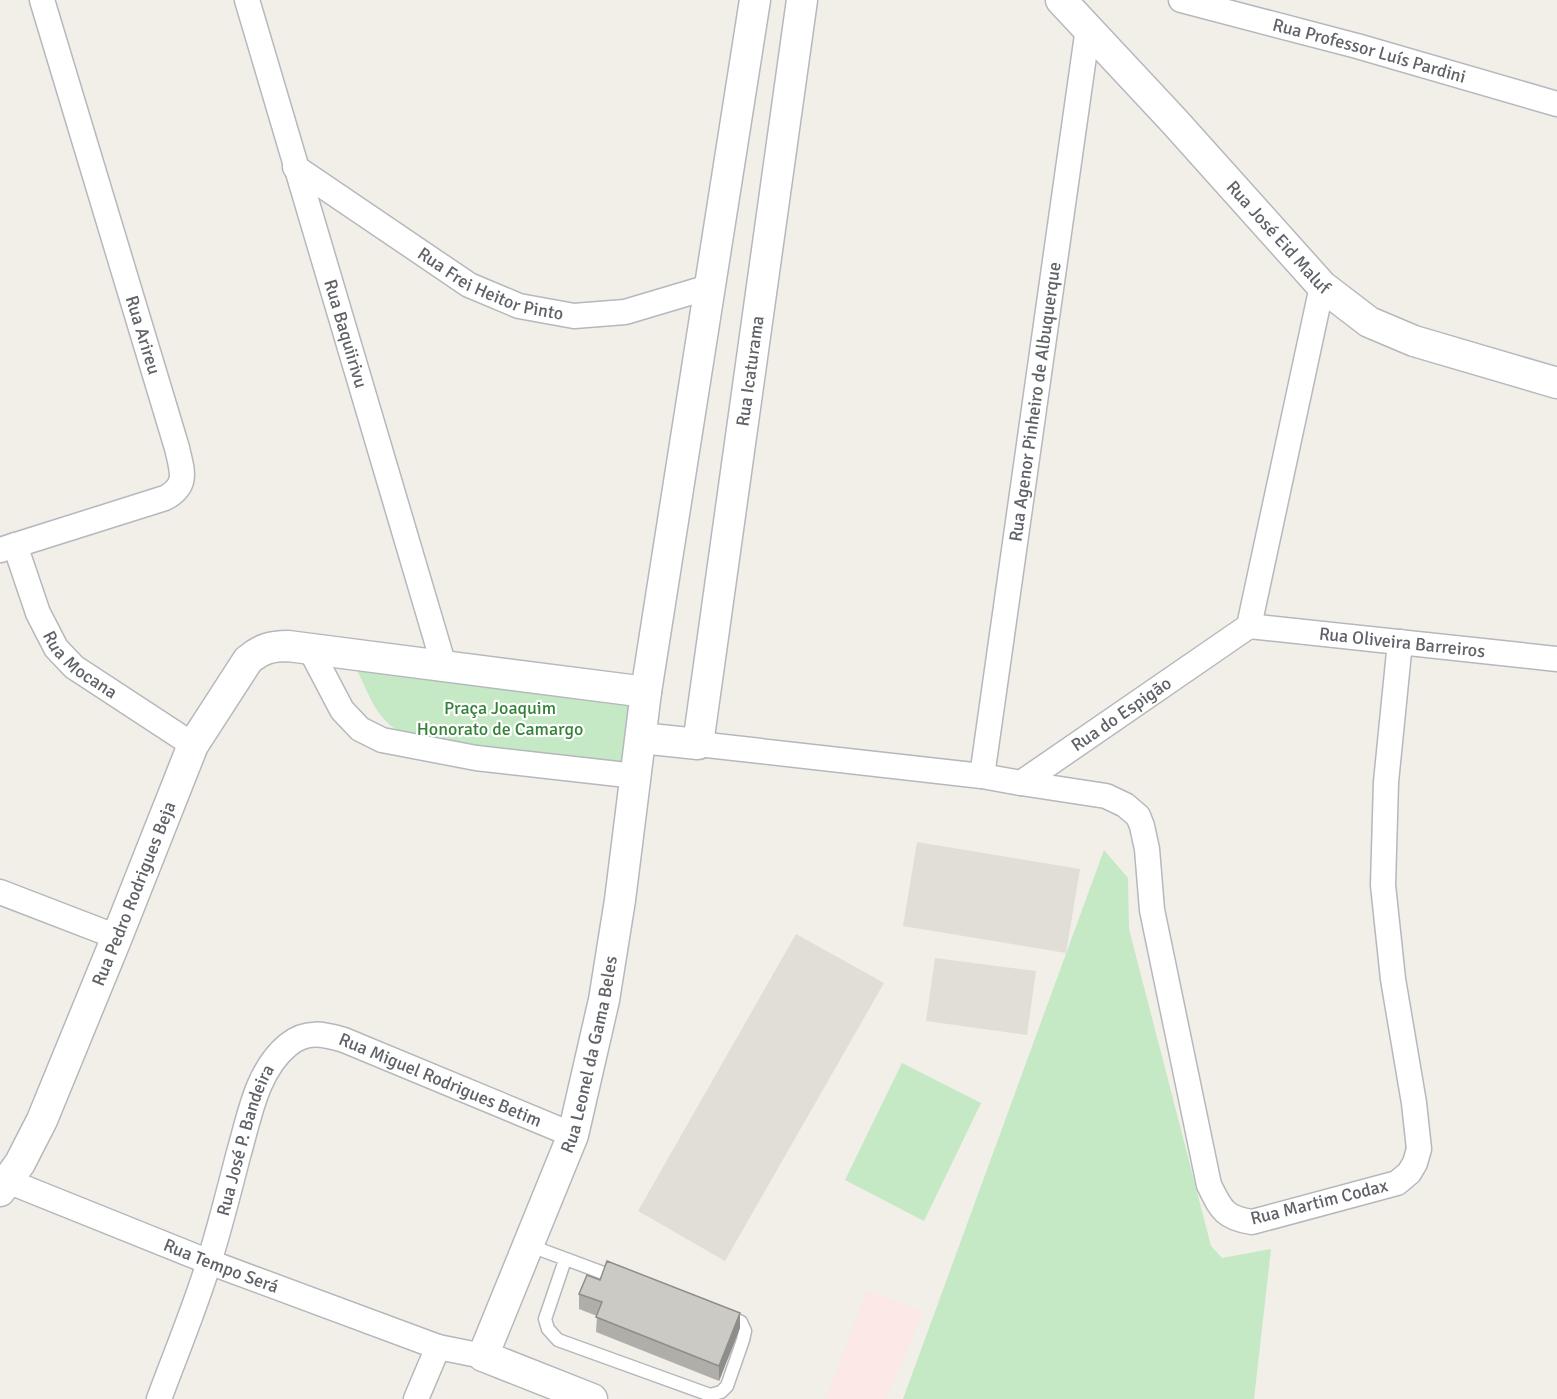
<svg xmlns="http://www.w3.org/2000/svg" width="1557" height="1399" viewBox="0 0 1557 1399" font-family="Signika,sans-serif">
<rect width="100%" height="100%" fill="#f1efe8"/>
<!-- education -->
<path fill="#e1ded6" d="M917,842l163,27 -14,84 -163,-27z
M796,934l88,49 -159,278 -87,-50z
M935,958l101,13 -9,64 -101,-14z"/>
<!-- medical -->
<path fill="#fce8e6" d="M867,1290l56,22 -37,87h-60z"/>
<!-- green -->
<path fill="#c5e8c5" d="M355,666l280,33 -9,71 -214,-31c-37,-18 -40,-39 -57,-73z
M1104,850l24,28 1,51 82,317 11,12 49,-9 -17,150h-351z
M902,1063l79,40 -57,118 -79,-41z"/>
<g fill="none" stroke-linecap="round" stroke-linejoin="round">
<!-- service casing -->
<g stroke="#b5b8bc" stroke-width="15">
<path id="service" d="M528,1245l89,33
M565,1260l-20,59 3,10 10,11 152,55 11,-3 6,-6 16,-46 2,-9 -4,-9 -14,-6"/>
</g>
<!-- minor casing -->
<g stroke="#b5b8bc" stroke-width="27">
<g id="minor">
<path id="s1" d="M247,0l197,666"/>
<path id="s2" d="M1181,0l176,46 200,58"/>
<path id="s3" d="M295,167l174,118 50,21 55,10 51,-4 84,-25"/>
<path id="s4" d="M15,545l23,68 18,35 18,19 119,78"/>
<path d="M0,550l165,-52c24,-13 17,-27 12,-50l-135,-448"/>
<path id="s5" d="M1249,626l308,33"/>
<path d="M310,649l32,61 18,19 22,11 94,18 160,18"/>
<path id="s6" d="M698,744l284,32 39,7 228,-157 73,-340"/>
<path id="s7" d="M982,776l106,-748"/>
<path d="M1021,783l85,13 19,9 13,11 4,10 5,23 5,61 57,275c12,24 15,33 43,37l145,-39 12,-10 6,-10 4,-14 -5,-46 -21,-124 -10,-94 3,-103 14,-140"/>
<path d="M0,892l117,45"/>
<path id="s8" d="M0,1178l209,84 229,85 45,9"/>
<path id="s9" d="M159,1399c17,-46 36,-91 50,-137 11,-35 20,-71 29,-106 11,-37 18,-85 50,-111 18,-15 35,-11 56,-5l229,95"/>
<path d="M416,1399l22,-52"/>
</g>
</g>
<!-- tertiary casing -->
<g stroke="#b5b8bc" stroke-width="33">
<g id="tertiary">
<path id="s10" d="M1061,0l113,121 148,165 47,36 45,19 143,42"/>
<path id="s11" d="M641,738l57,6 104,-744"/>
<path id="s12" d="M0,1191l20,-28 22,-43 75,-183 76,-192 55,-85c13,-11 23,-14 40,-14l358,46"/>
<path id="s13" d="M592,1399l-109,-43 90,-221 31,-135 16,-100 26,-208 109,-692"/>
</g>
</g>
<!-- service -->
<use href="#service" stroke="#fff" stroke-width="12"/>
<!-- minor -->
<use href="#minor" stroke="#fff" stroke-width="24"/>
<!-- tertiary -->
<use href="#tertiary" stroke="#fff" stroke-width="30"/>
</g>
<!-- wall -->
<path fill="#afaea9" d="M600,1280l140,48 -21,53 -123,-49 1,-16 -18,-7v-15z"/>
<!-- shaded-wall -->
<path fill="#8f8d8a" d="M740,1313v15l-21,53v-15z"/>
<!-- building -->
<path fill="#cccac5" stroke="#8f8d8a" stroke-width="1.5" d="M607,1261l133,52 -21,53 -123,-49 6,-15 -23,-8 8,-19 13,5z"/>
<g text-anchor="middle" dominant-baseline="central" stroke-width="4.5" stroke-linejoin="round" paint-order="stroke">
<!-- street labels -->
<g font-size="18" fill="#5f6368" stroke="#fff">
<text stroke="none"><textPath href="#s2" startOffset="195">Rua Professor Luís Pardini</textPath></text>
<text stroke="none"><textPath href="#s10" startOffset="322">Rua José Eid Maluf</textPath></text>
<text stroke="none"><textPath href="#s3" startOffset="230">Rua Frei Heitor Pinto</textPath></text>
<text stroke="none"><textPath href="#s1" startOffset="348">Rua Baquiirivu</textPath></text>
<text transform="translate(143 335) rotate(73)">Rua Arireu</text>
<text stroke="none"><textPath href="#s11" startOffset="434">Rua Icaturama</textPath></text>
<text stroke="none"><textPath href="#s7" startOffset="378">Rua Agenor Pinheiro de Albuquerque</textPath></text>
<text stroke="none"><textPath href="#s5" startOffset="154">Rua Oliveira Barreiros</textPath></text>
<text stroke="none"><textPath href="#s4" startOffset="140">Rua Mocana</textPath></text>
<text stroke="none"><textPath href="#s6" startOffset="447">Rua do Espigão</textPath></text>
<text stroke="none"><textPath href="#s12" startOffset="327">Rua Pedro Rodrigues Beja</textPath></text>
<text stroke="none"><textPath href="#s13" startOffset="438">Rua Leonel da Gama Beles</textPath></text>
<text stroke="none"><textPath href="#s9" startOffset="543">Rua Miguel Rodrigues Betim</textPath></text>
<text stroke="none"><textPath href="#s9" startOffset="273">Rua José P. Bandeira</textPath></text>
<text transform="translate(1319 1202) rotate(-14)">Rua Martim Codax</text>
<text stroke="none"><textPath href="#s8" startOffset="238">Rua Tempo Será</textPath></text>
</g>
<!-- park labels -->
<g font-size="18" fill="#348238" stroke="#fff">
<text x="500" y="708">Praça Joaquim<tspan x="500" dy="21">Honorato de Camargo</tspan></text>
</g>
</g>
</svg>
